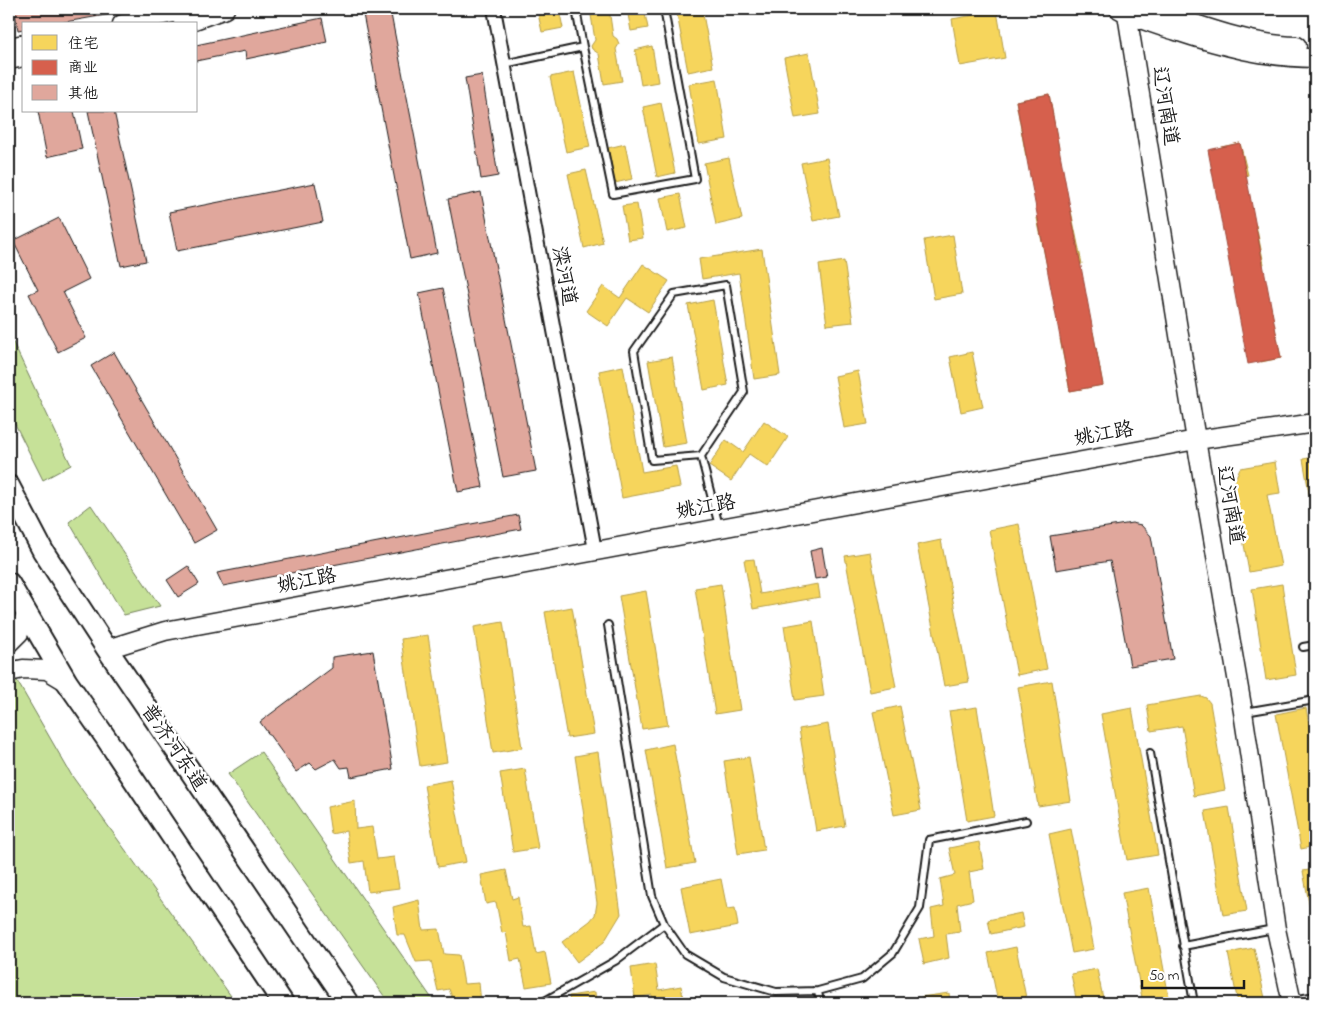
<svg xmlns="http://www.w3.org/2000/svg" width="1324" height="1012" viewBox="0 0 1324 1012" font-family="'Indie Flower','LXGW WenKai TC',sans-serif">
<rect width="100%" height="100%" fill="#fff"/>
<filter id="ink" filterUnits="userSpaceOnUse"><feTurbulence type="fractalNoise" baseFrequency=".02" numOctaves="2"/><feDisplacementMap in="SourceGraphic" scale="10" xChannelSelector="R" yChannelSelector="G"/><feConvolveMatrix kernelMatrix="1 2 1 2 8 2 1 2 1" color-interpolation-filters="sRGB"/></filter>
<g filter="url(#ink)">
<!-- green -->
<path fill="#c6e198" stroke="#717e5a" d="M9,334l62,131 -28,15 -34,-68z
M91,505l69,101 -36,9 -55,-93z
M9,667l63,109 164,227h-227z
M261,752l174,251h-46l-161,-229z"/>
<!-- homes -->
<path fill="#f6d55c" stroke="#b59e49" d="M537,9h22l4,19 -21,4z
M590,9h19l4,27 4,3 2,5 -3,5 6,32 -18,3 -5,-30 -7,-5 -1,-3 4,-6z
M627,9h17l4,19 -17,3z
M676,9h26l11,58 -25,5z
M997,11l8,47 -45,8 -8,-47z
M652,46l6,36 -17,3 -6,-35z
M809,53l11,61 -25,4 -11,-60z
M574,72l16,75 -24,5 -16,-75z
M717,79l10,60 -28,5 -10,-60z
M1049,94l10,56 -33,7 -10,-56z
M661,103l14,70 -18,4 -14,-70z
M1240,143l8,32 -19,5 -8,-33z
M625,144l7,35 -17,4 -7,-35z
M729,158l13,61 -26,6 -12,-62z
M827,158l12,58 -26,5 -12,-58z
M586,170l17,73 -19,5 -16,-74z
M680,194l7,34 -20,4 -7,-34z
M637,204l6,34 -15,2 -6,-34z
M1071,211l11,53 -34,7 -11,-53z
M1256,225l8,39 -22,5 -9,-39z
M953,235l9,59 -28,5 -10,-59z
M762,249l18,126 -26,4 -15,-106 -37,6 -3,-20z
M844,261l9,61 -26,3 -8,-60z
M643,264l26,17 -21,31 -21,-14 -19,28 -22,-15 17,-25 17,12z
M713,300l15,85 -24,5 -16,-85z
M1271,308l10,50 -20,4 -10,-50z
M1093,332l10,53 -33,6 -10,-52z
M972,352l11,55 -22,5 -11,-55z
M672,357l15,86 -24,4 -15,-86z
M623,366l19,106 34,-6 4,21 -58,11 -23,-127z
M858,371l10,53 -24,4 -9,-52z
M764,421l24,16 -20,30 -19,-13 -18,27 -22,-15 17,-26 17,12z
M1315,457v70l-12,-68z
M1275,462l5,31 -13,2 14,71 -32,6 -16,-88 7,-16z
M1019,524l28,145 -30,6 -28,-145z
M941,540l28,142 -25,4 -27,-141z
M870,552l26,135 -26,5 -25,-136z
M754,559l6,35 58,-10 2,13 -67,12 -9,-49z
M721,584l19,126 -25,4 -20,-126z
M1282,584l14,91 -30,5 -14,-91z
M646,591l22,134 -26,4 -23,-133z
M572,607l22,127 -27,4 -22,-126z
M813,621l11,75 -29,4 -11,-74z
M503,622l19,126 -29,5 -19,-126z
M428,635l19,127 -27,4 -19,-127z
M1052,681l19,120 -33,5 -20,-119z
M1201,696l5,2 4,5 15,87 -31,6 -12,-70 -31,5 -4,-26z
M900,706l21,104 -27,5 -21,-103z
M977,707l17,109 -27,5 -18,-110z
M1132,708l26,147 -31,5 -26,-146z
M1306,708l9,50v88l-14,3 -25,-135z
M828,724l17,102 -29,5 -17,-102z
M673,744l22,119 -28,5 -21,-118z
M598,752l23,162 -17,28 -27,20 -15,-20 28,-21 5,-6 2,-12 -22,-147z
M749,757l15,93 -26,4 -14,-93z
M525,769l13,79 -25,4 -13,-79z
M451,780l15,82 -28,5 -14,-82z
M355,801l1,28 16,-2 5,32 17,-2 5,31 -31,4 -4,-31 -13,2 -5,-32 -15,3 -4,-27z
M1229,807l18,104 -24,4 -18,-104z
M1071,829l23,120 -22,4 -23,-119z
M979,842l5,27 -15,3 4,28 -16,4 3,28 -14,2 3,24 -25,6 -5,-25 15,-3 -3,-27 13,-3 -4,-27 15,-4 -6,-27z
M1315,869v67l-12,-65z
M506,870l6,29 6,-2 5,30 8,-1 5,28 9,-2 6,31 -25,4 -6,-28 -9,2 -5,-29 -4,1 -6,-31 -10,2 -5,-29z
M721,879l6,30 8,-1 3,18 -48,9 -9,-48z
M1149,888l21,115h-27l-21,-110z
M419,900l4,30 16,-1 5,25 15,1 5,29 15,-1 2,20h-27l-5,-14 -11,2 -7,-30 -15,1 -11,-27h-8l-4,-28z
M1021,913l3,14 -33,7 -3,-14z
M1016,947l11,56h-29l-10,-50z
M1254,948l12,55h-28l-10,-50z
M655,964l4,26 22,-4 3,17h-31l-1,-8 -17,3 -4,-30z
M1097,969l7,34h-27l-6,-29z
M595,992l1,11h-26l-1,-7z
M949,993l1,10h-28l-1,-6z"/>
<!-- shops -->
<path fill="#d6604d" stroke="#9e4c3e" d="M1049,94l54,291 -33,6 -54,-290z
M1240,143l41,215 -33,6 -40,-214z"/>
<!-- building -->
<path fill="#e0a79c" stroke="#1c1c1c" d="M14,9h96l1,5 -57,10h-30v5l-6,1z
M362,9h28l47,244 -27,6z
M322,18l5,24 -81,17 -1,-8 -49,10v-16z
M482,75l16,101 -17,3 -16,-101z
M38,111h36l8,38 -35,8z
M88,111h26l32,150 -25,5z
M315,183l8,39 -146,29 -8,-39z
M481,192l55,279 -33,6 -55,-278z
M59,218l30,61 -26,13 23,46 -28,14 -29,-58 9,-4 -25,-49z
M443,288l40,199 -25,5 -39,-199z
M114,352l103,178 -23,13 -103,-177z
M518,515l3,14 -298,57 -6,-13z
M1132,523l9,2 10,11 22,123 -43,7 -20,-105 -54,9 -6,-34z
M822,548l5,29 -12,2 -5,-28z
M188,566l11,18 -21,13 -11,-17z
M373,651l20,118 -42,8 -2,-10 -8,1 -6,-9 -19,10 -6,-6 -14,9 -36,-50 72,-54v-11z"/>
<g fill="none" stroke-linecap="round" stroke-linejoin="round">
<!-- lane casing -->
<g stroke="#1c1c1c" stroke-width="10">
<path id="lane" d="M583,47l30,147 82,-15 -31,-170
M504,64l79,-17 -7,-38
M701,456l-49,4 -18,-109 40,-57 52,-9 18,107 -43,64 18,70
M608,625l44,271 12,28 21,30 39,23 52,15 42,-1 44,-12 31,-26 27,-45 9,-68 97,-19
M1303,647l12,-2
M1245,712l70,-12
M1150,753l44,250
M1183,946l91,-17
M818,991l2,12
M1293,1000l22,-4
M541,1003l74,-42 49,-37"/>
</g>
<!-- street casing -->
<g stroke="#1c1c1c" stroke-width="16">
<path id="street" d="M494,9l101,541"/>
</g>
<!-- secondary casing -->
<g stroke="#1c1c1c" stroke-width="21">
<path id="secondary" d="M1119,9c17,10 38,16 57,22 45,15 91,27 139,27
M1128,9l-1,5 69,426 47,272 33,217 16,74
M1151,9c42,14 101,37 146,37
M122,24l69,-15
M183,24l42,-15
M9,47l15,-3
M9,60l15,-3
M9,643l10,-10 7,-20
M107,649l58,-18 134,-25 897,-166 119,-17
M9,672l14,-3 24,1 20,12"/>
</g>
<!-- primary casing -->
<g stroke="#1c1c1c" stroke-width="24">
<path id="primary" d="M9,486l34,65 64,98 241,354
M9,583l58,99 39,56 177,265"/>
</g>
<!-- lane -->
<use href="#lane" stroke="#fff" stroke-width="6"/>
<!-- street -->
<use href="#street" stroke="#fff" stroke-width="12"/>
<!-- secondary -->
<use href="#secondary" stroke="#fff" stroke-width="18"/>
<!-- primary -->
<use href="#primary" stroke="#fff" stroke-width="20"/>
</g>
</g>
<g text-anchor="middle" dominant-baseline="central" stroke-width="5" stroke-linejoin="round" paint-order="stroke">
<!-- street labels -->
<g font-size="20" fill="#1c1c1c" stroke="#fff">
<text transform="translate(1164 106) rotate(81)">辽河南道</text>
<text transform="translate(563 276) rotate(79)">滦河道</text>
<text transform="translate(1104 435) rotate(-10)">姚江路</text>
<text transform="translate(1229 505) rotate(80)">辽河南道</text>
<text transform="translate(706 508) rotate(-10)">姚江路</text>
<text transform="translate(307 582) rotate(-11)">姚江路</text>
<text transform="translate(173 748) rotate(56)">普济河东道</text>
</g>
</g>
<!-- margin -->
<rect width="1324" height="1012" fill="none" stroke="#fff" stroke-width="30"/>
<rect x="15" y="15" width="1294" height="982" fill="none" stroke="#1c1c1c" stroke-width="2" filter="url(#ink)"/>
<!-- legend -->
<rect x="22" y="22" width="175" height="90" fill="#ffffff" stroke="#a4a4a4"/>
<rect x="32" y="35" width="25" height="15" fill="#f6d55c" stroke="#a4a4a4"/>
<text x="68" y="48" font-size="15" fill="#1c1c1c">住宅</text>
<rect x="32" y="60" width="25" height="15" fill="#d6604d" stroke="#a4a4a4"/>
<text x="68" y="72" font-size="15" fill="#1c1c1c">商业</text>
<rect x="32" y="85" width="25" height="15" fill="#e0a79c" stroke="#a4a4a4"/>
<text x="68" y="98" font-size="15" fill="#1c1c1c">其他</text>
<!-- scale -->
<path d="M1142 980v8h102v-8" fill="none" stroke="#1c1c1c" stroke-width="2.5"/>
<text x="1149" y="980" font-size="15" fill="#1c1c1c" stroke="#ffffff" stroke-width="4" paint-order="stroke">50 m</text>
</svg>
